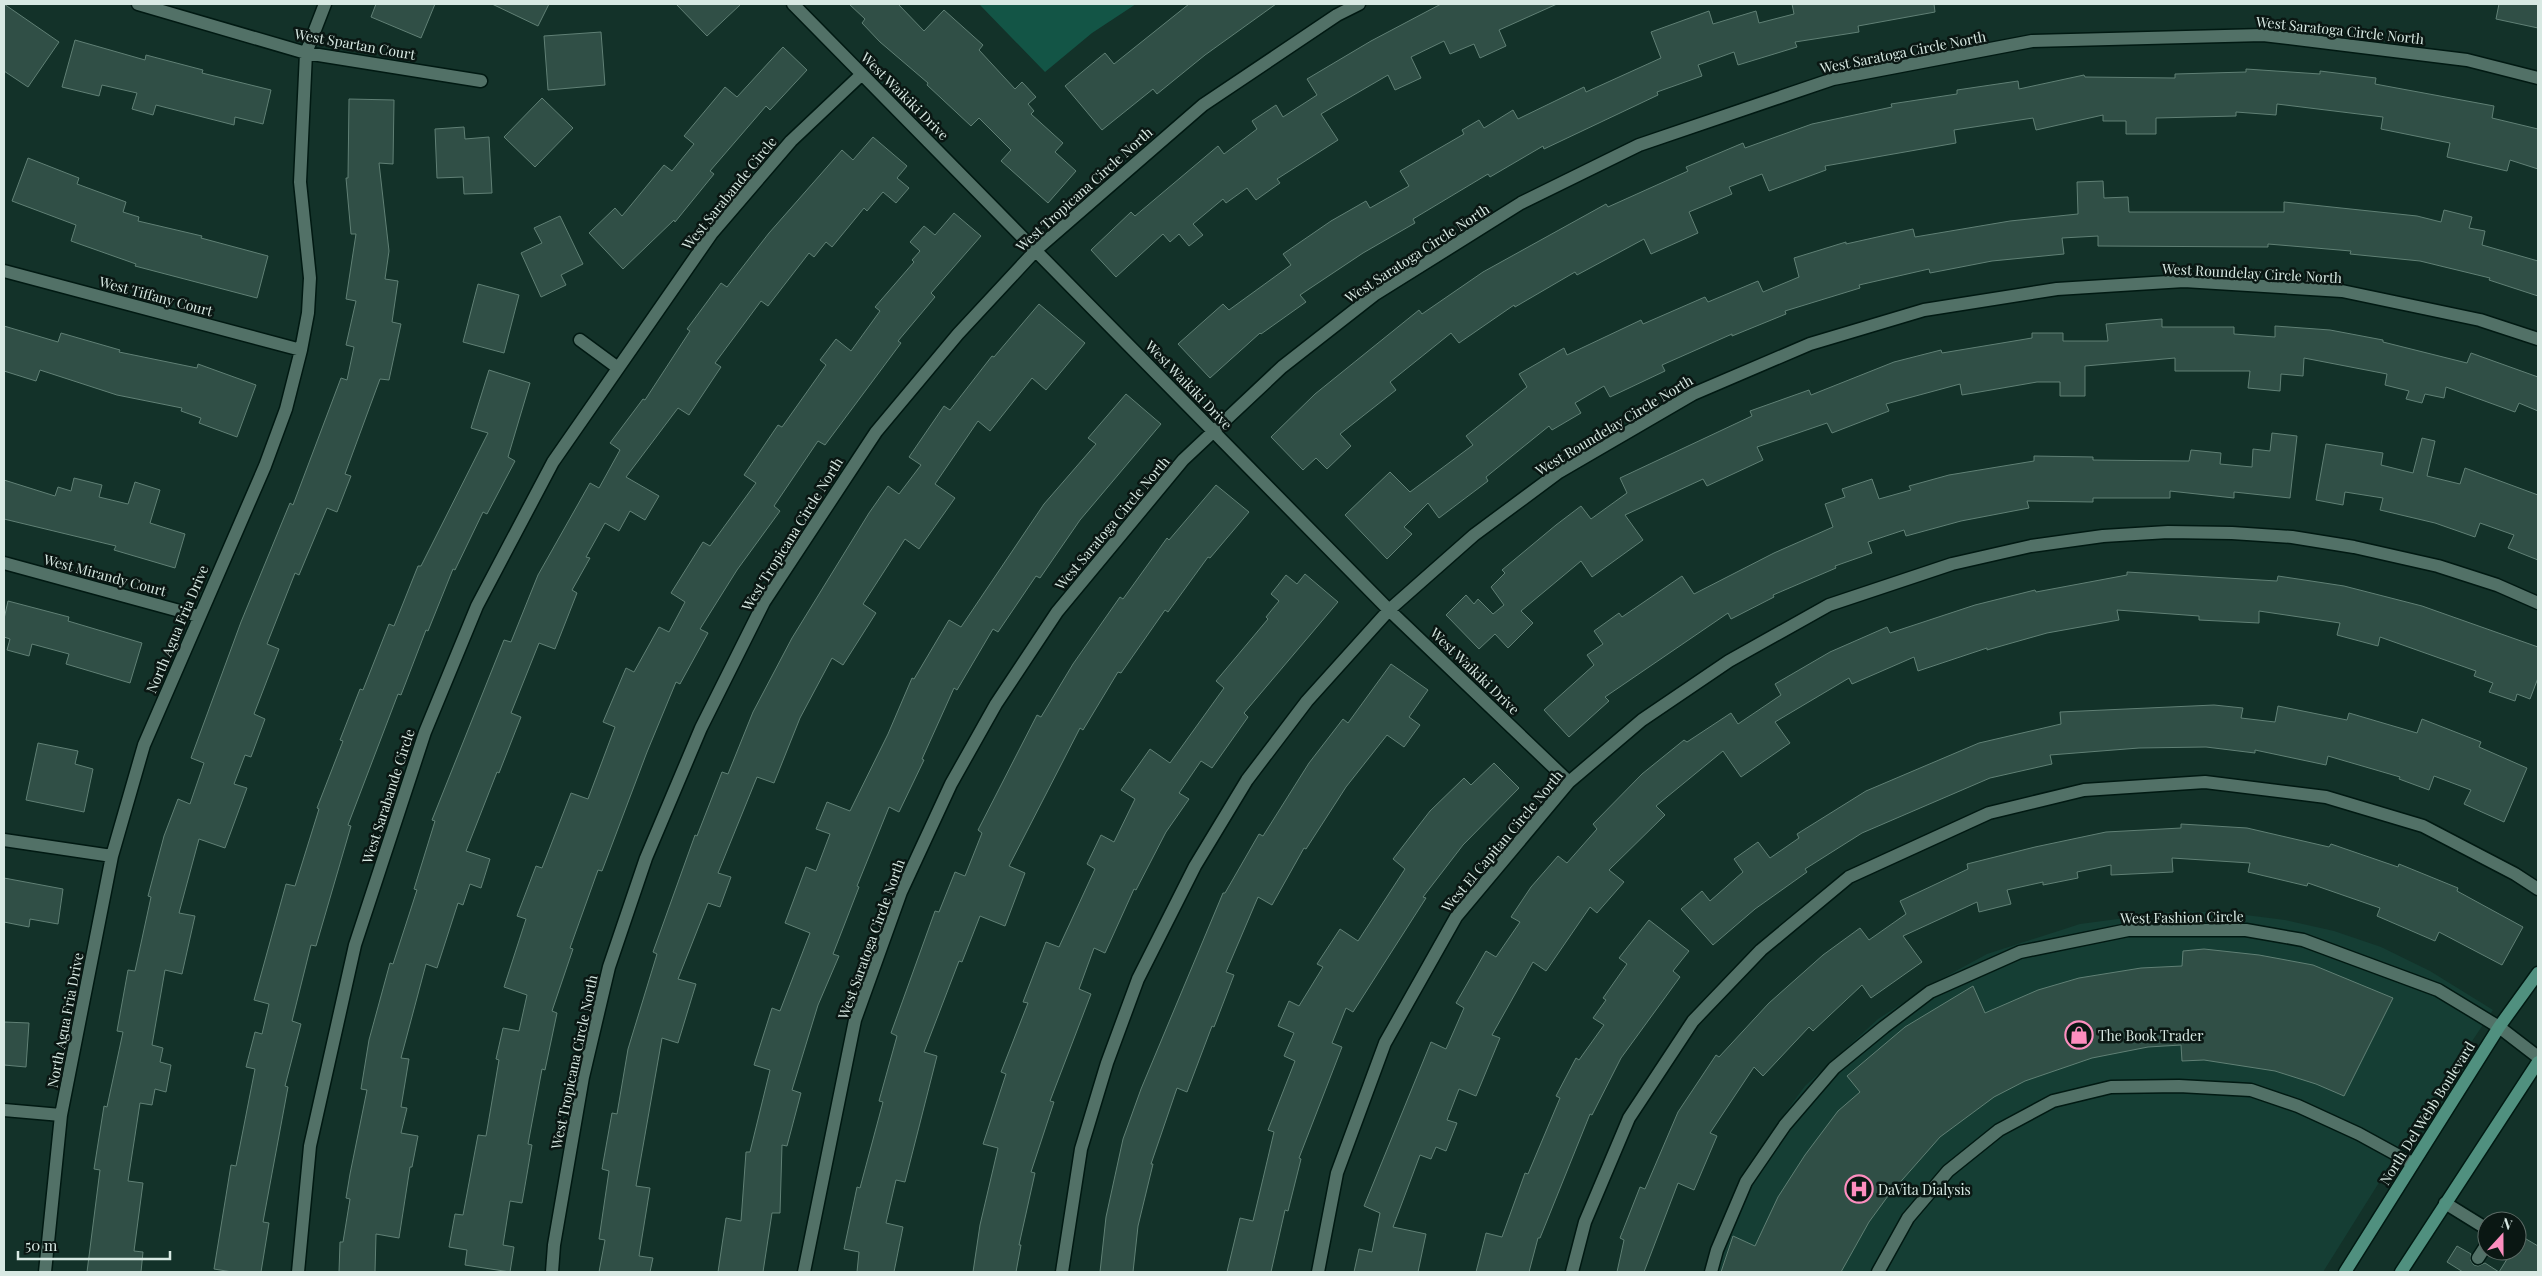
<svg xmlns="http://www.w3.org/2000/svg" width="2542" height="1276" viewBox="0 0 2542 1276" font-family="'Playfair Display',serif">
<rect width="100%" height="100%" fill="#133229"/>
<!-- built -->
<path fill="#153e34" d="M2178,911l52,2 55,7 49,11 47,16 49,24 63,39 -83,123 -87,139h-620l24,-64 21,-39 29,-45 28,-38 73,-67 54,-35 55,-30 93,-30z"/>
<!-- green -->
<path fill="#135546" d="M979,4h157l-44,29 -47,39z"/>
<!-- building -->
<path fill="#304f46" stroke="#608075" d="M4,4l55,38 -31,45 -24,-16z
M376,4h59l-14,34 -50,-21z
M492,4h57l-11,22z
M676,4h65l-34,32z
M849,4h49l26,27 20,-21 39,35 -4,5 36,39 7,-7 14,15 -8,7 6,7 -3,3 32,29 -8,9 21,19 -28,32 -47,-42 10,-11 -32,-32 -8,8 -44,-41 1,-2 -48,-41 -18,-19 3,-4z
M1189,4h87l-71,51 -48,39 -4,-5 -51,41 -37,-44 40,-33 9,11z
M1441,4h116l-58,26 7,16 -26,12 -6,-14 -24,10 -6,-13 -33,16 10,21 -26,12 -7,-15 -67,39 17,26 -61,39 3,4 -24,17 -9,-12 -21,15 -3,-4 -30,25 10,11 -14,11 -10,-12 -9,8 -7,-8 -47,43 -25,-27 40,-38 4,4 83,-70 6,8 33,-25 -5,-8 24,-16 7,12 34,-22 -10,-16 64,-38z
M1792,4h142l1,8 -77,14 1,6 -64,10 2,5 -59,18 -4,-13 -36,13 4,11 -45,16 1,3 -114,54 -1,-3 -53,31 -2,-3 -75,45 2,4 -52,30 -63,42 6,7 -45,32 -1,-1 -50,45 -32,-34 45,-40 6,6 62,-45 -8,-11 48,-33 35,-20 4,7 39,-22 -9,-15 64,-37 -2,-4 17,-10 5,8 29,-18 5,9 66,-32 2,5 75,-34 -10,-26 58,-21 4,13 43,-13 3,12 35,-9z
M2499,4h39v24l-42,-9z
M601,32l4,53 -57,5 -4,-54z
M75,40l70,20 1,-5 57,15 -1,3 69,17 -8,34 -28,-7 -1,8 -78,-20 -3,10 -21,-6 5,-16 -35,-8 -3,11 -37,-9z
M783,47l24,23 -37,40 -4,-4 -56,65 4,3 -39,48 -1,-2 -51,49 -34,-36 26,-25 7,8 42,-51 8,6 22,-27 -10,-8 41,-49 12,10z
M2246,69l74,5v-3l56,7 -1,6 119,22 -2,12 46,11v40l-28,-9 -3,11 -60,-14 3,-14 -69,-14 2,-12 -106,-13 -1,11 -40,-3v4l-80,2v16h-30v-13h-23v-6l-67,15 -3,-12 -79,12 2,13 -131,23 1,4 -57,21 -7,-17 -33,13 3,7 -43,18 9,21 -47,21 -7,-15 -67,36 -2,-3 -60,35 -1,-2 -55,38 -8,-10 -61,49 6,8 -56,44 11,12 -24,23 -11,-11 -13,12 -32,-33 44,-43 104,-84 3,4 61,-42 123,-68 2,3 80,-36 -2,-4 57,-24 2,5 67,-24 80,-17 -1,-3 66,-10v-4l61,-9 1,8 65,-14 1,2 90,1v-4l71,-2z
M542,98l31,30 -38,39 -31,-30z
M349,99l45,1 -1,64 -14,-1 10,88 -4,28 13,2 -6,41 9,2 -12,56 -9,-1 -35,95 6,2 -14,36 -10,-4 -28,67 -4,-2 -28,71 12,5 -25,65 11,5 -14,38 -6,-2 -11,29 13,4 -22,60 -26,-9 -20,74 16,3 -13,58 -17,-4 -13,75 11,3 -3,14 11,3 -5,27 -11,-3 -3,16 -12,-2 -12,78 15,2 -9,68 9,1 -2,20h-54l13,-102 -6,-1 10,-63 3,1 16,-75 -6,-1 11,-61 7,1 16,-74 -3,-1 16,-60 14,-37 12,5 14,-41 -13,-5 50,-136 49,-119 3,2 48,-127 6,2 7,-33 -8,-2 10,-44 -10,-2 10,-65h-5l-5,-56h2z
M464,127l1,12 24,-2 3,56 -28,1 -1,-17 -26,1 -2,-49z
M873,137l34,29 -10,12 12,10 -13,15 -13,-11 -16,19 -3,-3 -32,39 -6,-5 -12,15 -5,-4 -41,53 -7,-5 -46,62 6,4 -32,48 -11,-7 -52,69 33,19 -14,24 -15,-9 -11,20 -14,-8 -19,34 4,1 -18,32 5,3 -22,56 -16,-6 -28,70 10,4 -22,56 -2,-1 -31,79 24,8 -9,29 -11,-4 -7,21 -5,-2 -21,65 -11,-4 -25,94 8,1 -8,48 6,1 -6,25 17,3 -6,31h-2l-11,71 -23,-4 -1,38h-36l1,-30h3l7,-43 -4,-1 4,-24 17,-84 -6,-1 8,-49 21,-77 3,1 24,-74 -3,-1 21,-68 -3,-1 72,-180 7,2 27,-67 52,-92 9,5 21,-38 -10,-7 33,-44 2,1 45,-69 -3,-2 34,-46 6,4 42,-54 73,-83 11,10z
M28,158l51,20 -2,6 49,18 -3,10 16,5 -1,4 64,15 -1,2 67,18 -11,42 -122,-32 1,-2 -65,-23 5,-16 -64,-24z
M2103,181l1,17 24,-1 1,15h155v-10l133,14 24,6 3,-12 28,7 -3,11 16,3 -3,14 56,16v35l-49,-16 1,-2 -70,-17 -70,-7 1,-3 -83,-7v3l-170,-1v-10l-36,2 2,16 -72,7 -62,12 -1,-4 -70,16 1,3 -75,23 1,3 -54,22v-2l-70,31 3,6 -55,26 -6,-11 -29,17 6,10 -29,17 -3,-4 -63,51 2,4 -49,37 -11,-15 -24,24 8,7 -25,25 -42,-44 45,-43 20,20 63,-47 -7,-9 61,-49 -8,-13 45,-26 3,7 74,-35 2,4 62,-27 3,5 50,-21 5,11 36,-15 -5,-19 52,-16v2l67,-15 2,8 95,-16 68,-7 -1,-32z
M954,213l27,23 -50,57 4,4 -37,44 3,2 -76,102 -7,-4 -44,65 6,5 -43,59 -37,59 8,4 -28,51 -4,-2 -29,70 -45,119 -4,-1 -28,78 3,1 -21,62 5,2 -12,57 -3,-1 -14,75 4,1 -10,58 -12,-2 -7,44 11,2 -4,25 -45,-7 2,-15 -18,-3 6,-33 8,1 15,-80 8,1 13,-76 -3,-1 7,-31 16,3 8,-36 -23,-8 22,-68 -9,-3 19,-50 6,2 29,-75 17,6 27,-72 -12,-5 23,-54 8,4 25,-45 10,5 16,-30 -14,-9 32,-51 7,4 46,-63 -12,-8 34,-50 4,2 44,-62 -6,-5 16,-21 15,12 29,-40 -5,-4 39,-45 -2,-2 8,-9 -10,-9 14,-16 11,9z
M560,216l23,48 -22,11 5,10 -25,12 -20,-44 21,-10 -8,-15z
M478,284l41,11 -15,58 -41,-11z
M1039,304l46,39 -39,47 -14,-12 -42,53 -12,-10 -43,63 20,14 -36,51 -14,-10 -42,65 13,9 -33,52 -11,-7 -32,60 -26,65 -17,-6 -39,96 13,4 -11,30 -12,-4 -30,76 18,5 -18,59 -16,-5 -26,148 14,2 -11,68 14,2 -3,14h-51l6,-32 -6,-1 10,-68 -7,-2 10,-56 5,1 11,-65 29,-95 -4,-2 42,-117 2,1 25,-64 6,2 25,-62 39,-74 77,-125 19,-27 11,8 22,-29 -12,-8 35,-51 6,4 42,-54 2,1z
M2162,319v8h72v7l41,3v-11l55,4 53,10v2l84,21 4,-10 67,24v34l-19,-8 -4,9 -69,-25 -2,11 -19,-4 -3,9 -16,-4 3,-8 -24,-6 2,-11 -83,-16 -1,18 -22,-2 -1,17 -32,-3 2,-17h-75v-13l-90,8v30h-25v-14h-23l-75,13 -2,-11 -74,20 3,7 -57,22 -5,-10 -70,24 6,13 -56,26 -4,-7 -78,36 18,25 -51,37 -11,-16 -60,50 12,12 -25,25 -13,-14 -16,15 -33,-34 20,-20 8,9 4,-5 15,15 11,-9 -13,-18 14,-14 -3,-3 54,-45 25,-19 10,13 36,-26 -7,-15 132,-62 -2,-5 59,-21 2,5 83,-33 47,-12 1,3 90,-15v-5h31v8h45l-2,-17z
M4,326l54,16 3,-9 59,17 -1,2 78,16 1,-4 58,21 -19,52 -38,-14 2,-5 -20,-7 1,-3 -65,-13 -77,-25 -4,11 -32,-10z
M489,370l41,13 -22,74 7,4 -28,53 -4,-2 -28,58 -2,-1 -25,62 -2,-1 -25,65 -3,-1 -50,131 3,1 -35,120 -5,-1 -19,76 9,3 -16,62 3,1 -25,135 6,1 -8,49h-29l-18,-3 17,-104 5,1 19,-97 -9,-2 9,-35 7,2 7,-30 -15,-4 32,-116 9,2 24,-77 -2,-1 26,-67 -3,-1 20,-51 3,1 26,-66 5,2 24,-60h3l67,-133 -17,-5z
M1126,394l35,30 -81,96 -40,58 -4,-2 -38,56 -5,-3 -36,61 -3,-2 -32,71 2,1 -25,52 -10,-5 -32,79 2,1 -26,67 6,2 -21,49 -26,85 9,3 -14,53 -5,-1 -2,68h-8l-9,59h-45l8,-54 15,3 5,-69h4l20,-82 -16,-5 18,-57 8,3 30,-78 -25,-10 21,-56 10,4 14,-37 -14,-5 11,-27 23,9 38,-77 24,-56 2,1 35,-59 12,7 83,-123 52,-60 -8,-6z
M2272,433l25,3 -7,62 -56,-6v6l-64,-7v7h-77v4l-66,-1 2,7 -68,13 -55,15 -2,-6 -36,12 4,11 -37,13 1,2 -63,27 1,2 -43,22 -3,-6 -123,84 4,4 -40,36 -25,-27 50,-45 -7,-10 16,-11 -9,-13 25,-18 3,4 60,-41 12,18 80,-41 59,-26 -8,-23 20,-7 -3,-8 30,-10 7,20 32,-9 -2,-4 40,-11 85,-14v-5l59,1v3l96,1 2,-11 30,3 -1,11 32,3 1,-18 17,2z
M2422,438l13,3 -8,35 33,8 5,-16 73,27v65l-30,-12 6,-13 -34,-12 -5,14 -40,-14 -55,-13 3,-12 -38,-6 -2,13 -27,-5 10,-56 57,9 -2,12 32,8z
M74,478l28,7 -3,12 29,7 7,-22 25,8 -10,33 35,11 -10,34 -61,-18 2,-4 -112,-27v-39l51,16 3,-9 13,4z
M1216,485l33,27 -39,46 -2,-1 -40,55 -3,-2 -44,63 -3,-1 -35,58 -3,-2 -71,138 16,7 -20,53 -25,-10 -18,46 -3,-1 -35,91 13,4 -32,126 -9,-2 -10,43 17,4 -9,45h-37l2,-20 -15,-3 13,-62 3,1 23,-86 -4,-1 18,-65 -6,-3 44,-122 4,1 16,-40 10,4 17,-43 -4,-3 59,-115 4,2 32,-53 47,-67 3,2 44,-61 2,2z
M2127,572l150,9 1,-5 66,10 78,20 116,41v31l-8,21 -13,-5 -2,7 -26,-9 4,-9 -19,-7 2,-5 -96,-34 -2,9 -41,-11 3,-12 -81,-12v12l-60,-3v-4l-82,-6 2,10 -72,13 -60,17v-2l-69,23 -4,-14 -62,27 -3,-6 -74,44 15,21 -49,34 -18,-26 -67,55 9,9 -56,55 15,12 -27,31 -7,-6 -44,64 -13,-9 -41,73 8,3 -24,58 -17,-7 -12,31 10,3 -11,28 -10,-4 -5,12 -11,-4 -27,72 33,7 -8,38h-64l5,-23 13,3 8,-39 -16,-7 67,-164 15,7 18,-41 -8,-5 30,-52 10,6 24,-35 -9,-5 20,-30 27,-31 9,7 30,-34 -4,-5 49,-50 42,-34 3,2 44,-29 7,11 43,-29 -6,-11 55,-32 57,-25 3,6 85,-28 60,-15 1,2 91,-17z
M1305,574l33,28 -94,111 4,4 -36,51 -11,-7 -22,32 10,6 -23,33 -30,58 -2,-1 -29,64 -11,-5 -15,41 12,5 -41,107 4,1 -23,70 4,1 -16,72h2l-5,27h-43l7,-47 18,-77 -15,-4 23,-70 -5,-2 27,-69 -5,-1 23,-60 13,5 36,-78 -8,-5 14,-29 13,7 21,-43 -14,-9 29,-41 20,14 54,-75 -8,-7 52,-62 -2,-2 13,-16 -8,-7 15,-19 11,9z
M8,601l61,16 -1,4 74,22 -12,40 -64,-19 3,-10 -37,-10 -3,12 -22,-6 3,-11 -6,-2v-18z
M1391,664l37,26 -19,27 11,8 -16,22 -17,-12 -41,52 -40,62 -2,-1 -32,57 -14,-8 -32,75 8,3 -20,52 -2,-1 -25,66 -10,-4 -26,76h2l-15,62 -5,46h-33l6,-55 17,-78 18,-50 82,-196h2l34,-59 4,2 46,-73 34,-44 5,4z
M2214,705l29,3 -2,10 34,4 3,-16 69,14 2,-7 68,20 5,-14 59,23 -2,5 48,21 -23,54 -40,-18 7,-14 -37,-14 -5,14 -30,-11 1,-2 -72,-21 -2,9 -71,-15v3l-49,-6 -67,1 -89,7 2,9 -62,14 -128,55 -57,36 2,3 -52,37 -42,36 -32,-36 21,-18 8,10 33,-29 -9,-13 24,-17 12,16 29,-20 -2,-4 69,-43 113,-48 82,-19 -1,-12z
M38,743l40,8 -3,13 18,5 -9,43 -58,-12z
M1494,763l25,25 -56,57 -40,52 3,1 -73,114 -7,-4 -14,35 10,4 -43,111 2,1 -13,52 -3,-1 -14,62h-44l13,-54 13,3 21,-89 -6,-2 27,-69 -11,-5 10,-23 -16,-7 11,-25 10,5 24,-39 -6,-3 23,-35 18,12 47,-72 -12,-10 37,-48 34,-33 7,7z
M2181,824l66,4 82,19 2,-3 67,23 1,-3 59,24 -1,3 66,36 -21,38 -63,-33 -4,9 -58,-25 3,-8 -72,-25 -1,3 -59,-14 2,-9 -78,-5 1,14 -62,3v-10l-34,7 1,6 -35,7v-3l-36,8 4,14 -32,8 -2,-10 -74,34 19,26 -51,36 -9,-13 -49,46 -4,-4 -46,49 -9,-9 -44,66 7,3 -23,54 -16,-7 -34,89h-27l7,-32 -4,-2 20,-51 5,2 33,-77 38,-57 3,2 50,-54 54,-48 37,-27 9,12 37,-26 -6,-13 68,-32 -1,-5 68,-17 71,-15 75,-4z
M4,878l59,11 -5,35 -28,-5 -1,8 -25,-5z
M1649,920l40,31 -16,20 7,6 -59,81 -29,57 -2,-1 -50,124h-2l-9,34h-53l10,-39 16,4 23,-64 3,1 32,-76 -4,-2 20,-38 3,2 25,-35 -11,-7 13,-18 -3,-2 24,-34 -8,-6z
M2204,949l55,6 54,10 80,33 -49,98 -28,-12 -41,-13 -71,-11 -22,1 -1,-16 -33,2 -56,11 -67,23 -31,16 -54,40 -52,59 -19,26 -28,50h-120l12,-36 22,10 23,-49 27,-42 33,-44 22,-19 -13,-16 58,-49 68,-41 12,27 53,-23 41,-12 62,-10 41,-2 1,-15z
M4,1022l25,1 -3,44 -22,-2z
M2521,1236l17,10v26h-75l-16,-10 10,-16 14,8v7l3,4 4,1 7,-3 14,9 13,-21h5v-8z"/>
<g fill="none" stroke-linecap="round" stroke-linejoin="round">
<!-- lane casing -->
<g stroke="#001912" stroke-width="15">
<path id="lane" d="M2445,1203l42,26
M2478,1258l9,-14
M1878,1272l30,-54 40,-47 51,-41 54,-29 58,-14 68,-1 72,4 47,16 61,28 53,29"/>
</g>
<!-- street casing -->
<g stroke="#001912" stroke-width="15">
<path id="street" d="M138,4l168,49 175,28
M793,4l596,606 180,172
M4,271l297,79
M580,340l38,28
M4,563l194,53
M4,840l108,16
M4,1110l57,5
M45,1272l16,-157 51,-259 32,-111 121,-279 21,-57 15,-59 7,-37 2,-35 -10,-96 6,-129 19,-49
M298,1272l12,-126 45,-201 70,-213 52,-126 76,-144 159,-229 79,-92 71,-67
M552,1272l2,-27 29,-168 26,-110 37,-109 55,-130 63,-126 112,-170 82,-98 79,-85 166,-144 134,-90 22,-11
M804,1272l51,-252 46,-128 50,-108 45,-80 61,-92 126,-152 99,-93 92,-72 147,-92 118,-58 194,-66 199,-38 231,-6 204,25 71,18
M1062,1272l19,-123 26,-86 31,-84 57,-113 52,-86 60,-79 82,-91 85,-75 85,-63 134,-78 117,-50 114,-34 133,-21 127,-8 158,10 138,29 58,19
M1318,1272l19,-99 48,-130 71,-126 113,-135 73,-62 87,-59 100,-56 123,-41 79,-18 72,-10 65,-4 64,1 60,4 62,10 84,19 59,19 41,18
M1572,1272l13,-50 44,-104 64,-97 68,-71 88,-73 140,-64 95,-23 121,-8 121,15 97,29 92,48 23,15
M1711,1272l6,-22 29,-68 39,-57 49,-57 50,-41 46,-35 90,-40 108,-22h118l57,10 135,50 61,37 39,30"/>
</g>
<!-- secondary casing -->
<g stroke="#001912" stroke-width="15">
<path id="secondary" d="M2345,1272l154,-245 39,-54
M2401,1272l137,-210"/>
</g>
<!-- lane -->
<use href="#lane" stroke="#527167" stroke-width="12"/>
<!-- street -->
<use href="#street" stroke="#527167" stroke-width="12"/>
<!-- secondary -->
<use href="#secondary" stroke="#50907f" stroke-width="12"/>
</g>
<!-- icons -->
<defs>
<g id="shop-ring" transform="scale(1.4375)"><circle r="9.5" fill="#0a1713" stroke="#fd8ebf" stroke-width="1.5"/><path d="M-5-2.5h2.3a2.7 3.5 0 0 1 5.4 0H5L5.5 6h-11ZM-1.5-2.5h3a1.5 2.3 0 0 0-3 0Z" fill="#fd8ebf"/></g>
<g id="hospital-ring" transform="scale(1.4375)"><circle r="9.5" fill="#0a1713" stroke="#fd8ebf" stroke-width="1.5"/><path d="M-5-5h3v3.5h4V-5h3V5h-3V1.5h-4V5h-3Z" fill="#fd8ebf"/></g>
</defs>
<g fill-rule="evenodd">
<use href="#shop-ring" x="2079" y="1035"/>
<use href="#hospital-ring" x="1859" y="1189"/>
</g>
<g text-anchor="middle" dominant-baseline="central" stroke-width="5" stroke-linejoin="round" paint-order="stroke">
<!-- street labels -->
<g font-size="14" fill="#d8e9e3" stroke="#0a1713">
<text transform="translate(2340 30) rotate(6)">West Saratoga Circle North</text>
<text transform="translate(355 44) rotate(10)">West Spartan Court</text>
<text transform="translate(1903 52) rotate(-11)">West Saratoga Circle North</text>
<text transform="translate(905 96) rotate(45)">West Waikiki Drive</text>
<text transform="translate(1084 189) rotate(-42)">West Tropicana Circle North</text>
<text transform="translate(729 193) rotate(-51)">West Sarabande Circle</text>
<text transform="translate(1417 253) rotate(-33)">West Saratoga Circle North</text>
<text transform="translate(2252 273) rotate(3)">West Roundelay Circle North</text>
<text transform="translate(156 296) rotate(15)">West Tiffany Court</text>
<text transform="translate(1189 385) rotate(46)">West Waikiki Drive</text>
<text transform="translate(1614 425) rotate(-31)">West Roundelay Circle North</text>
<text transform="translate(1112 523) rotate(-50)">West Saratoga Circle North</text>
<text transform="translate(792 534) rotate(-58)">West Tropicana Circle North</text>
<text transform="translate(105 575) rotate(15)">West Mirandy Court</text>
<text transform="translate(177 629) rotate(-67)">North Agua Fria Drive</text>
<text transform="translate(1475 671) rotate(44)">West Waikiki Drive</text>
<text transform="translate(388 796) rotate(-72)">West Sarabande Circle</text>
<text transform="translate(1502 841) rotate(-50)">West El Capitan Circle North</text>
<text transform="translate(2182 917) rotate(-1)">West Fashion Circle</text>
<text transform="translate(871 939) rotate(-70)">West Saratoga Circle North</text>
<text transform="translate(65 1020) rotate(-79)">North Agua Fria Drive</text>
<text transform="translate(574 1062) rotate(-78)">West Tropicana Circle North</text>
<text transform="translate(2427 1113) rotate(-58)">North Del Webb Boulevard</text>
</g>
<!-- poi labels -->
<g font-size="14" fill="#d8e9e3" stroke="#0a1713" text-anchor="start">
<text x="2098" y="1035">The Book Trader</text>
<text x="1878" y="1189">DaVita Dialysis</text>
</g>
</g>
<!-- border -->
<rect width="2542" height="1276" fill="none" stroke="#d8e9e3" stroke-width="10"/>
<!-- north arrow -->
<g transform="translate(2502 1236) rotate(21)"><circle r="24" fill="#0a1713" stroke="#5c6b66"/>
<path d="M0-4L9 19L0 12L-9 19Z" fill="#fd8ebf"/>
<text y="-8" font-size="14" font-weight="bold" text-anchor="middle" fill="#d8e9e3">N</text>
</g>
<!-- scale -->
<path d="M18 1251v8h152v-8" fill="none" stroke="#d8e9e3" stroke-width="2.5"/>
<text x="25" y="1251" font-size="15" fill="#d8e9e3" stroke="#0a1713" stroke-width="4" paint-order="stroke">50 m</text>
</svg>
